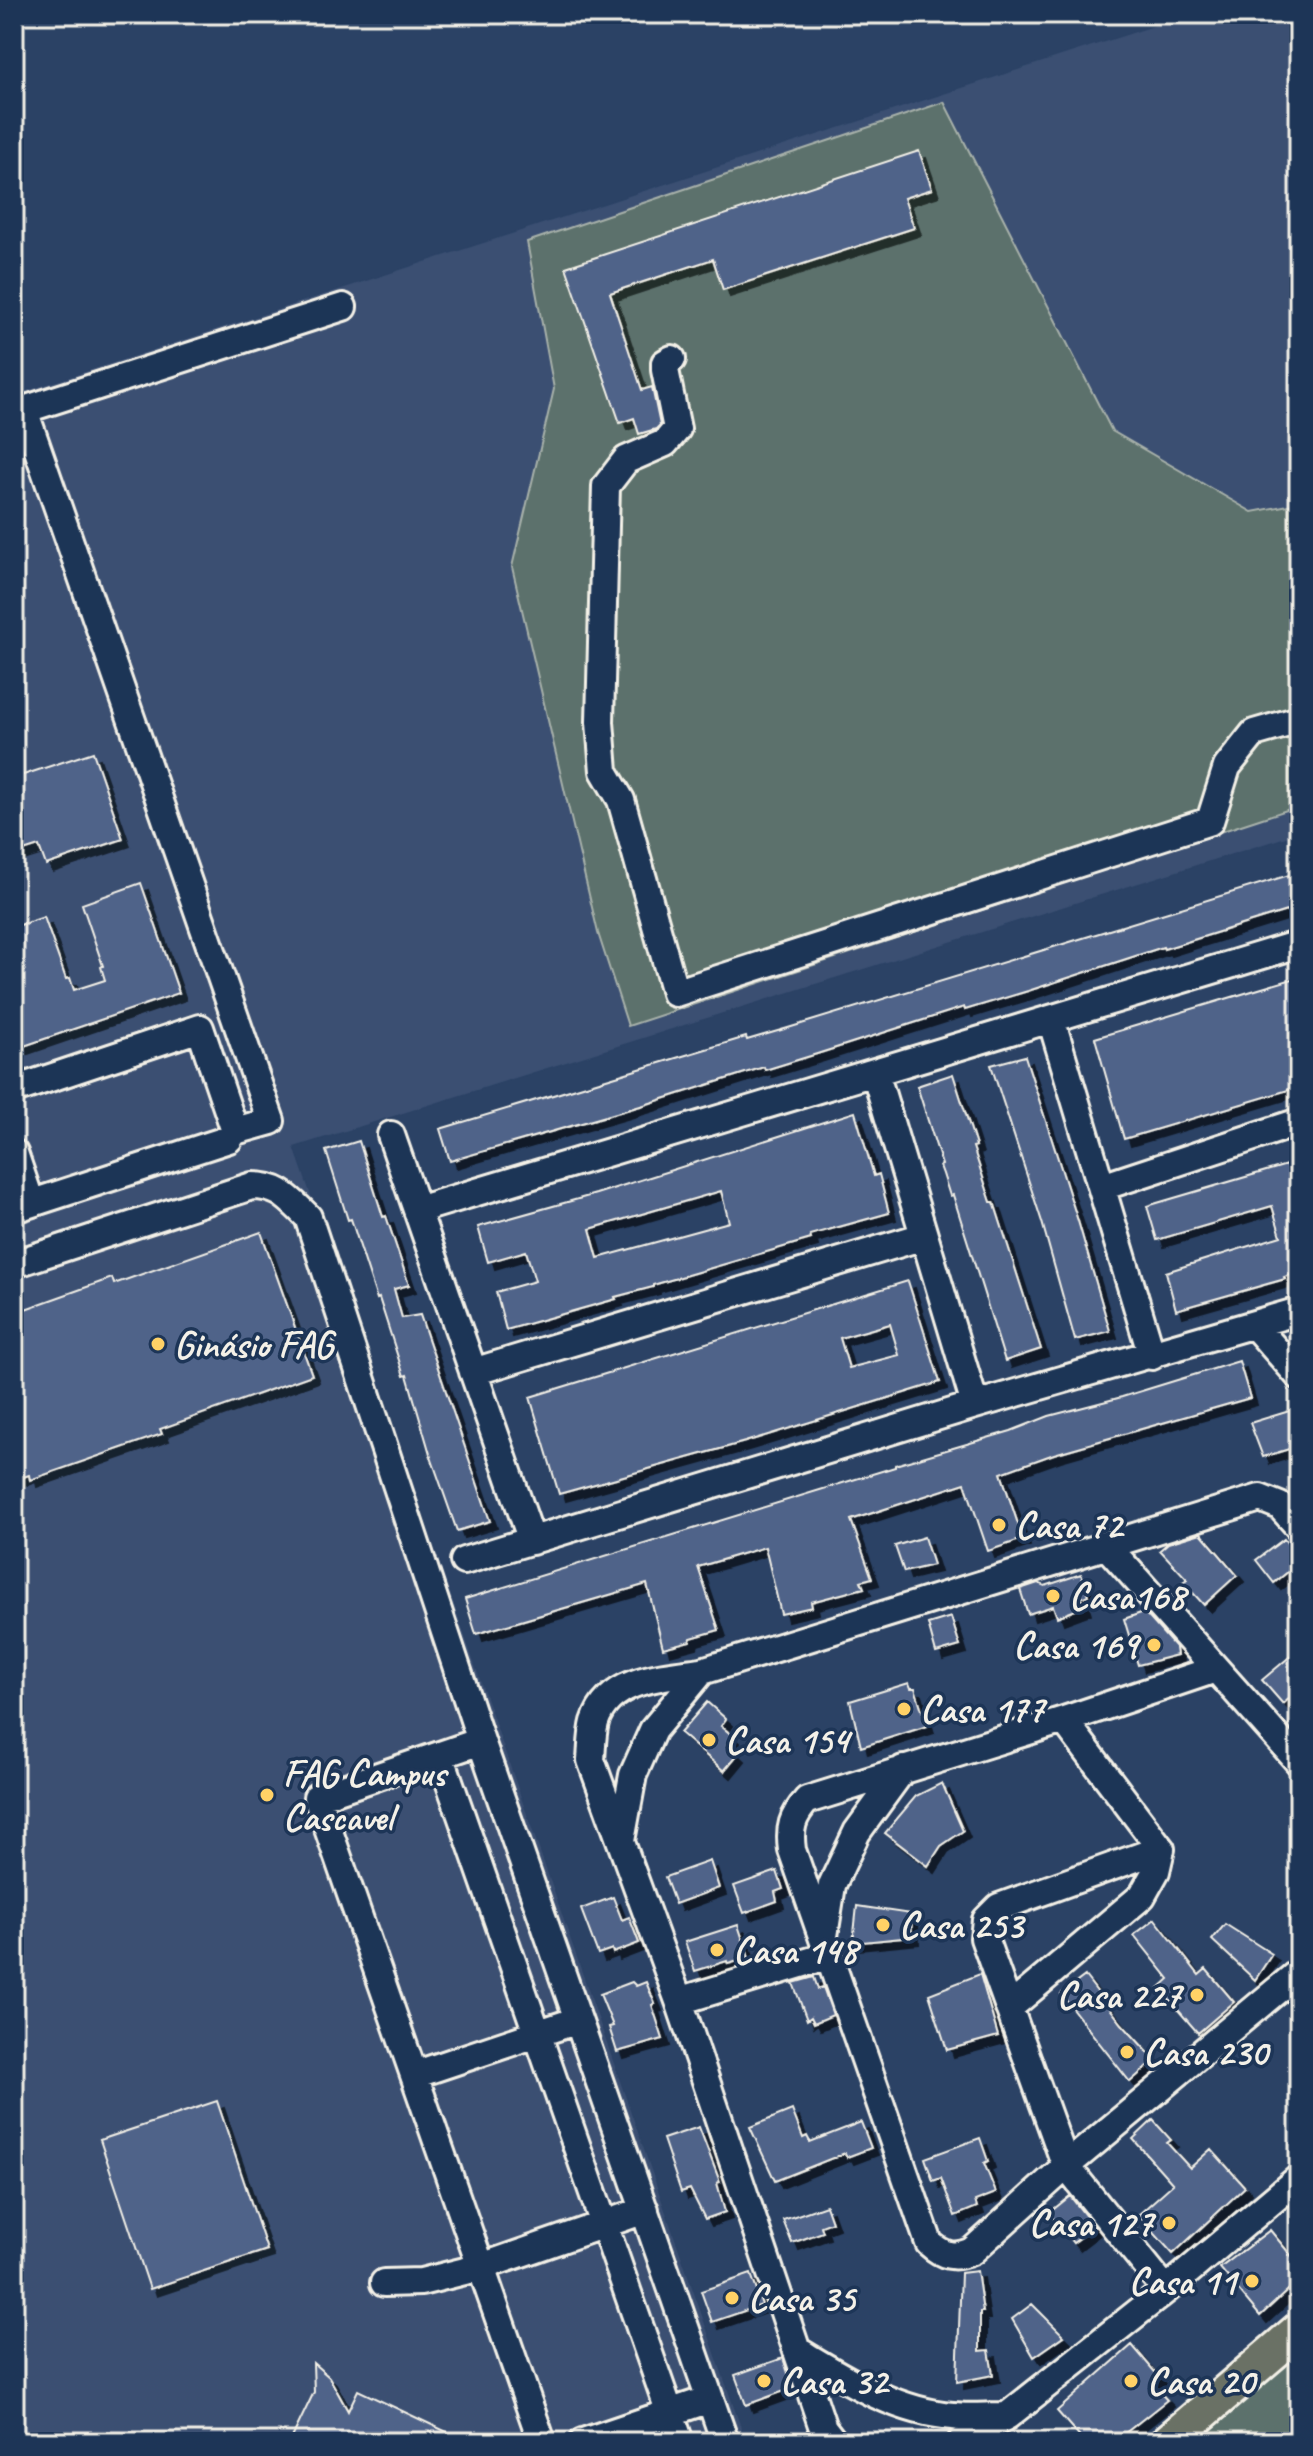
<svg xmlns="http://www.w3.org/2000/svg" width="1313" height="2456" viewBox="0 0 1313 2456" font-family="Caveat,sans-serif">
<defs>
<filter id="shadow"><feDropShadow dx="7" dy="7" stdDeviation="0" flood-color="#0009"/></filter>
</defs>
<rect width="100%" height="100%" fill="#2b4265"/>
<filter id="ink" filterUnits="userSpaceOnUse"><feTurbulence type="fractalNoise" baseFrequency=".0125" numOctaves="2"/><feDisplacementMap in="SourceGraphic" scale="16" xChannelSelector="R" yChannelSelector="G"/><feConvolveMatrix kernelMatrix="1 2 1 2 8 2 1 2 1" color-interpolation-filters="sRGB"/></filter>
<g filter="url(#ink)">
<!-- built -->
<path fill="#3a4f72" d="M1191,14h108v819l-1005,314 452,1295h-732v-2047z"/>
<!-- green -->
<path fill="#5b716c" stroke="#a8b1aa" stroke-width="2" d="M944,102l168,329 140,81 47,-9v303l-671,220 -30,-93 -86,-366 42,-178 -27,-147z
M1299,2347v95h-112z"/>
<!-- building -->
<path fill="#506389" stroke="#f4f1e8" stroke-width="2" fill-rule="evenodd" filter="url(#shadow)" d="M919,151l13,38 -28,9 10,30 -191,62 -10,-31 -103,34 32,97 10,-3 8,38 -4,4 -17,5 -5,-16 -14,5 -54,-156z
M93,752l30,87 -77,26 -7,-19 -25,8v-76z
M1299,872v27l-6,2 3,7 -132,41 -1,-2 -135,44 -63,19 -1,-3 -147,47 -52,16 -1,-3 -120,38 -194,56 -10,-32 306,-92 1,3 41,-12z
M141,883l38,110 -158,54 -7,-20v-100l30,-10 22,62 4,-1 4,12 31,-10 -4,-13 2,-1 -21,-62z
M1299,977v99l-7,2 3,10 -171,51 -29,-101z
M1025,1056l53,165 32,110 -35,9 -33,-118 -51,-157z
M953,1074l23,72 -3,1 18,55h3l47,147 -36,12 -52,-166 -3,1 -7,-22 -3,-8 2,-1 -25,-79z
M855,1112l19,64 5,-2 10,39 -79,22 1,4 -158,46v2l-38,10 1,2 -110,31 -10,-38 39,-11 -9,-30 -38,11 -10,-35 118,-33zM721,1191l8,31 -131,36 -8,-29z
M359,1141l24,76 3,-1 23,69 -15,4 8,29 18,-3 70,206 -33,10 -27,-77 -23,-79 -3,1 -25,-78 -2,1 -26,-80 -3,1 -22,-69z
M1290,1164l9,30v86l-4,1 -2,-7 -9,3 1,2 -109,31 -10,-38 115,-36 -9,-30 -115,34 -10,-34z
M261,1232l51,143 -152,54 2,5 -132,46 -1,-5 -15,5v-167l98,-35 2,6z
M908,1281l32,101 -195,60 -186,52 -29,-97zM890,1324l9,31 -50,13 -9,-30z
M1239,1361l11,37 -196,56 -53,19 22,66 -35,12 -23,-68 -114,37 21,58 -11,3 3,7 -53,14 1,5 -31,7 -16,-67 -67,20 21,63 -28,8 -1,3 -27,7 -16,-64 -171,50 -11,-35 430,-132v-2l116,-34 38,-15 73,-19z
M1299,1408v38l-36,11 -13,-34z
M1201,1533l36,42 -33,30 -21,-23 4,-3 -27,-29 8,-7z
M924,1537l9,28 -29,7 -9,-26z
M1284,1539l15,19v5l-25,20 -18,-23z
M1081,1574l7,21 -7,3 3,9 -27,10 -4,-11 -25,8 -8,-25 18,-6 7,3z
M1144,1612l32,36 1,7 -39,10 -14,-46z
M951,1617l9,29 -24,7 -8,-29z
M1299,1649v41l-16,14 -21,-24z
M909,1683l2,5h4l12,38 -66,21 -11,-46z
M707,1702l19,17 -5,7 12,10 -6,8 11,10 -14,17 -44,-38z
M942,1783l21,48 -22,15 -13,20 -43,-33 31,-37z
M710,1861l9,27 -44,16 -10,-27z
M777,1871l6,18 -8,3 2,9 -33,12 -10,-27z
M613,1897l9,23 7,-3 10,26 -26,10 -1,-4 -14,5 -17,-45z
M857,1906l54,8 1,23 -59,6z
M1155,1919l44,56 7,-6 28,33 -36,31 -39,-45 10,-9 -35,-44z
M1225,1924l47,30 -17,26 -43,-40z
M738,1925l11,33 -21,6 -1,-3 -32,10 -10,-29z
M980,1974l18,62 -51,14 -18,-56z
M1085,1976l37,48 33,36 -25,22 -69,-88z
M814,1977l4,12 5,-2 10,28 -19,8 -3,-6 -4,3 -14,-37z
M632,1982l4,4 10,-4 9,22 -3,1 11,34 -46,13 -8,-25 4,-1 -13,-32z
M217,2101l50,149 -117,39 -50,-149z
M792,2110l11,28 4,-2 3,6 51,-20 10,26 -24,9 -2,-4 -70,28 -25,-54z
M1153,2120l18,20 -4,3 23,25 21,-19 34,38 -72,67 -35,-39 35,-31 -40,-45z
M699,2127l21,55 -3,1 8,29 -20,7 -15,-30 -9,3 -18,-53z
M980,2138l8,23 -4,2 12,30 -21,8 2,6 -22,9 -14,-38 -8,3 -8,-23z
M1070,2196l24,31 -21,16 -24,-30z
M826,2205l6,17 -11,4 2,6 -31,11 -9,-23z
M1270,2230l29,35v15l-39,36 -40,-48z
M977,2271l6,41h-3v39l9,-1 4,25 -36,7 4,-109z
M751,2274l11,31 -50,17 -11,-31z
M1032,2304l32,32 -30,21 -22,-38z
M1132,2345l28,33 -8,6 15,16 -53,42h-30l-27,-31z
M783,2358l10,30 -47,17 -11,-30z
M313,2363l16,14 19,34 10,-21 110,52h-178l24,-50z"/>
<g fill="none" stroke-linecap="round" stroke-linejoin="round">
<!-- minor casing -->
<g stroke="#f4f1e8" stroke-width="32">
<path id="minor" d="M672,359l-7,4v7l12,59 -12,14 -39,17 -20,26 -6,236 4,49 17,29 54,193 535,-172 17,-54 27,-34 45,-13
M24,410l247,711 -36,10
M14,413l329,-106
M1051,1019l101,337
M875,1072l100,333
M14,1090l186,-62 35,103 -6,8 -215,70
M391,1135l141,406
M14,1153l17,50
M1102,1187l197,-65
M417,1210l882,-266
M14,1264l238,-78c28,0 36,12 56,31l173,524 244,701
M1254,1325l45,51
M473,1372l451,-136
M1105,1544l194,218
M464,1561l511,-156 324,-94
M1216,1669l-152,51 -257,80c-15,17 -18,28 -15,50l137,393c14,13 25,16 43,8l94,-85 233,-194
M481,1741l-164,56 225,645
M440,1755l240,687
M621,1841l12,-66 20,-45 49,-59
M1161,1849l-162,58 -13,13 -2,18 82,228 100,124
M824,1936l8,-51 25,-53 46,-63
M679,2001l148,-45
M1009,2008l133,-112 14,-25 5,-22 -97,-129
M414,2075l164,-55
M384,2283l37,-1 60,-15 164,-57
M798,2351c47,28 98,61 155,65 16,2 33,0 50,0
M583,2442l127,-43
M834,2442l-11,-14 -144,-427 -88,-241c1,-12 1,-27 4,-38 14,-44 69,-46 107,-51l558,-173 20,8 19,21
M961,2442l46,-26 159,-126 133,-112"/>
</g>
<!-- major casing -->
<g stroke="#f4f1e8" stroke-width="40">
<path id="major" d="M1168,2442l131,-112"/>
</g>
<!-- minor -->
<use href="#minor" stroke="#1d3557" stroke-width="26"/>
<!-- major -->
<use href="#major" stroke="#6b7165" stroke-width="34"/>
</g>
</g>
<!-- markers -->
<g fill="#ffd166" stroke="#1d3557" stroke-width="3">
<circle cx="158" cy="1344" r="8"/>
<circle cx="999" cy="1525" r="8"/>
<circle cx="1053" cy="1596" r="8"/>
<circle cx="1154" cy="1645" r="8"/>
<circle cx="904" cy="1709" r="8"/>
<circle cx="709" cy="1740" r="8"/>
<circle cx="267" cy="1795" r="8"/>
<circle cx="883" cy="1925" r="8"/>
<circle cx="717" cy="1950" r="8"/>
<circle cx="1197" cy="1995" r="8"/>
<circle cx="1127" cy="2052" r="8"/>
<circle cx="1169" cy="2223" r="8"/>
<circle cx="1252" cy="2281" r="8"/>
<circle cx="732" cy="2298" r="8"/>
<circle cx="764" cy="2381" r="8"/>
<circle cx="1131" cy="2381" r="8"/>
</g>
<g text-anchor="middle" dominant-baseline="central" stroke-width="7" stroke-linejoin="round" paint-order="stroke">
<!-- poi labels -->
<g font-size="38" font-weight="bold" fill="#f4f1e8" stroke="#1d3557" text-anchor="start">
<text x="174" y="1344">Ginásio FAG</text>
<text x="1015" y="1525">Casa 72</text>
<text x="1069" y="1596">Casa168</text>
<text x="1138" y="1645" text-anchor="end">Casa 169</text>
<text x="920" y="1709">Casa 177</text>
<text x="725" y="1740">Casa 154</text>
<text x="283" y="1773">FAG Campus<tspan x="283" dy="44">Cascavel</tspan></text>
<text x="899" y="1925">Casa 253</text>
<text x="733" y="1950">Casa 148</text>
<text x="1181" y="1995" text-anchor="end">Casa 227</text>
<text x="1143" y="2052">Casa 230</text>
<text x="1153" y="2223" text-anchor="end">Casa 127</text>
<text x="1236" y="2281" text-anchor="end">Casa 11</text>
<text x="748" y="2298">Casa 35</text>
<text x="780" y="2381">Casa 32</text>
<text x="1147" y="2381">Casa 20</text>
</g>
</g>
<!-- margin -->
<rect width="1313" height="2456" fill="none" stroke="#1d3557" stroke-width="48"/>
<rect x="24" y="24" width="1265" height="2408" fill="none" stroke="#f4f1e8" stroke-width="3" filter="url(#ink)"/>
</svg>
